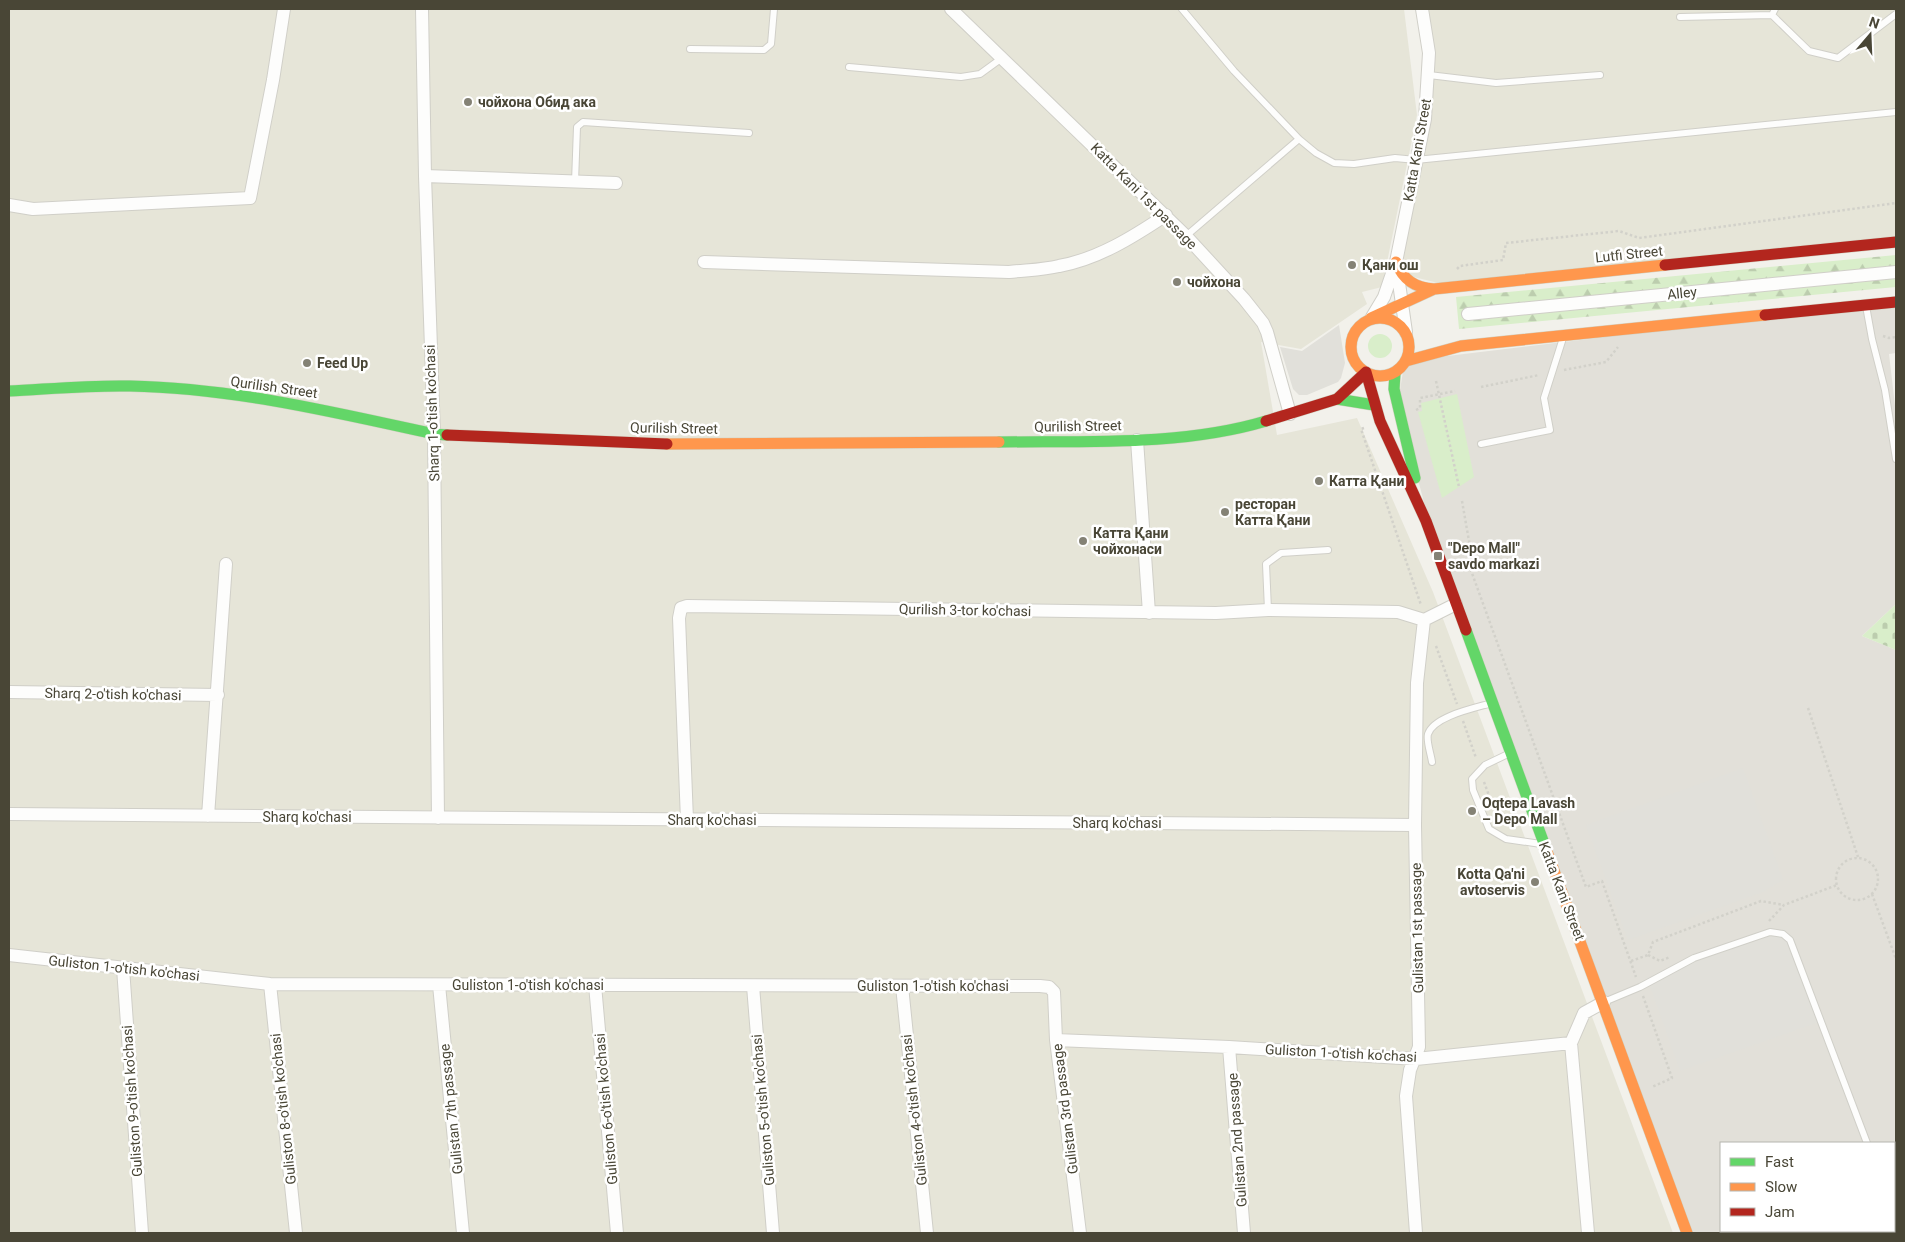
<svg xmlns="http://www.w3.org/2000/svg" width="1905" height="1242" viewBox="0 0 1905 1242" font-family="Roboto,sans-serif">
<defs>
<pattern id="forest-firs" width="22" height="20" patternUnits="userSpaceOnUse" patternTransform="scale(1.25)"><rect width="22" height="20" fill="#d9eeca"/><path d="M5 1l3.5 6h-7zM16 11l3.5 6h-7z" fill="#bccdae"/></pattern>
<pattern id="cemetery-stones" width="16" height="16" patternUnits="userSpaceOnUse" patternTransform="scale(1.25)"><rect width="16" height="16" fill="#d9eeca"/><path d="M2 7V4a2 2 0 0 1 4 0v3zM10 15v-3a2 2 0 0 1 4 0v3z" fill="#bccdae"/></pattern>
</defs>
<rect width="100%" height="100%" fill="#f2f1eb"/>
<!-- residential -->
<path fill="#e6e5d8" d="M9,9h1395l13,106 -35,172 -20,5 5,12 -66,45 -40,-7 16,93 80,-17 76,174 240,641h-1664z
M1422,9h474v233l-445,44 -50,-12 15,-114 9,-41z"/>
<!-- industrial -->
<path fill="#e2e0d9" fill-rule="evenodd" d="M1896,302v51l-7,1 7,60v190l-34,32 34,14v583h-209l-249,-677 -40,-153 6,-38 2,-4zM1721,1143h173v88h-173z"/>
<!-- green -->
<path fill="#d9eeca" d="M1368 346a12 12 0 1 1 24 0a12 12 0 1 1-24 0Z
M1457,394l17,83 -32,21 -24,-86 4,-1 -1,-8z"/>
<!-- forest -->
<path fill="url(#forest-firs)" d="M1896,255v32l-437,42 -3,-32z"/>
<!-- cemetery -->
<path fill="url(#cemetery-stones)" d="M1896,604v46l-34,-14z"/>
<!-- parking -->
<path fill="#e1e0da" d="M1339,325l6,38 -4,15 -3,4 -31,13h-8l-6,-6 -13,-42 22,4z
M1743,768l40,112 -20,12 -135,48 -42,-115z
M1785,929l34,93 -139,49 -33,-93z"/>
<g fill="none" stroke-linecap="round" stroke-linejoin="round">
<!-- lane casing -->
<g stroke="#d0cfc8" stroke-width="8">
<path id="lane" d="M1182,9l52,62 65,68 17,14 18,10 20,1 41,-6 21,2 480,-48
M1775,9l-3,6 37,36 29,7 58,-44
M1680,17l92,-2
M690,49l74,1 7,-6 3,-35
M849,67l112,10 19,-3 22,-16
M1429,75l67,8 104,-8
M575,182l2,-55 6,-5 166,11
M1186,236l113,-97
M1866,306l6,33 13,51 11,69
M1481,444l69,-14 -6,-32 19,-60
M1268,610l-2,-46 15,-11 47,-3
M1510,753l-25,12 -13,14 1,11 16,39 17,10 35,5
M1432,762c-1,-8 -6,-21 -4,-28 6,-18 47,-26 64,-31
M1604,1002l36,-15 54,-29 76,-26 13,2 7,6 77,203"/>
</g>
<!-- street casing -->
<g stroke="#d0cfc8" stroke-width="14">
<path id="street" d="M422,9l3,167 9,258 4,384
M951,9l235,227 58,63 19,24 4,9 23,82
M425,176l191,7
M9,205l24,4 217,-11 23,-118 11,-71
M704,262l305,10c17,-2 34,-2 50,-6 39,-7 74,-29 107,-51
M1397,269l9,63
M1468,314l428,-42
M1372,317l12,-20 12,-35 29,-143 4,-66 -7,-44
M1137,440l12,173
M9,692l209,3
M9,814l1406,11
M208,816l18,-252
M687,820l-8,-202 2,-10 6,-2 529,7 52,-3 130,2 26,8 32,-16
M9,955l261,29 770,2 9,1 5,5 2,48 24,193
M123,968l19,265
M270,984l26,249
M439,985l24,248
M595,985l22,248
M753,986l20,247
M902,986l25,247
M1056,1040l173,7 187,12 155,-16 13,-30 20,-11
M1571,1043l17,190
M1229,1047l15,186
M1416,1233l-10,-137 4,-26 9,-23 -4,-222 2,-142 7,-63"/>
</g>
<!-- fast casing -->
<g stroke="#d2d1c2" stroke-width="12">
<path id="fast" d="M1395,373l-1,16 21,89
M9,391c40,-2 81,-6 121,-5 103,2 204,26 304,48l13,1
M1337,399l37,6
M999,442c86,-1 184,4 267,-21
M1466,630l80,219"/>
</g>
<!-- slow casing -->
<g stroke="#d2d1c2" stroke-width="12">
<path id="slow" d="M1396,262c7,18 19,26 38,27
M1351 347a29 29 0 1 1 58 0a29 29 0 1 1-58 0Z
M1371,318l63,-29 231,-24
M1406,361l55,-15 304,-31
M667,444l332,-2
M1546,849l141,384"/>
</g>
<!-- jam casing -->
<g stroke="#d2d1c2" stroke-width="12">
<path id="jam" d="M1665,265l231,-23
M1765,315l131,-13
M1366,372l14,49 46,100 40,109
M1266,421l71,-22 29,-27
M447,435l220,9"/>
</g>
<!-- path -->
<path stroke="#d2d1ca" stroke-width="2.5" stroke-dasharray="2.5 2.5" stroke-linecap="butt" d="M1457,269l3,-3 43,-6 3,-17 113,-12 20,7 257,-35
M1883,336l6,2 7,-1
M1564,370l42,-8 12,-15
M1436,381l23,106
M1481,387l58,-12
M1416,410l4,-2v-10l35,-7
M1364,428l-3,1 60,176
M1462,501l10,57 -3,7 117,322 16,-6 34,96
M1436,646l21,58
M1808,708l50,149
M1463,721l13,37
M1484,782l13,35
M1836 879a21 21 0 1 1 42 0a21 21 0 1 1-42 0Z
M1872,894l24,65
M1769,921l15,-16 53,-20
M1648,955l12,6 10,-4
M1631,961l17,-6 5,-13 108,-41 23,4
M1643,996l29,82 -20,9"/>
<!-- lane -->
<use href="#lane" stroke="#fdfdfc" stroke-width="6"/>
<!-- street -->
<use href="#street" stroke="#fdfdfc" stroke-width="12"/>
<!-- fast -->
<use href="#fast" stroke="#63d668" stroke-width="11"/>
<!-- slow -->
<use href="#slow" stroke="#ff974d" stroke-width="11"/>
<!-- jam -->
<use href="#jam" stroke="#b3261e" stroke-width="11"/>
</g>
<!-- markers -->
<g fill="#848275" stroke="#fff" stroke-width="2">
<circle cx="468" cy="102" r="5"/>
<circle cx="1352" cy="265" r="5"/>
<circle cx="1177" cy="282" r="5"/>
<circle cx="307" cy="363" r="5"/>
<circle cx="1319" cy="481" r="5"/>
<circle cx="1225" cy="512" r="5"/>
<circle cx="1083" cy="541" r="5"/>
<rect x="1433" y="551" width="10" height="10" rx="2.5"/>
<circle cx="1472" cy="811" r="5"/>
<circle cx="1535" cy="882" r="5"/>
</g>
<g text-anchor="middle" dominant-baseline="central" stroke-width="5" stroke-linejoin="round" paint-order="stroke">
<!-- poi labels -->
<g font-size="14" font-weight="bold" fill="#494636" stroke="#fff" text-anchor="start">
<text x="478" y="102">чойхона Обид ака</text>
<text x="1362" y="265">Қани ош</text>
<text x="1187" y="282">чойхона</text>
<text x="317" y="363">Feed Up</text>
<text x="1329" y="481">Катта Қани</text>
<text x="1235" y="504">ресторан<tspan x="1235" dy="16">Катта Қани</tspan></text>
<text x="1093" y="533">Катта Қани<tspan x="1093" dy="16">чойхонаси</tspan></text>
<text x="1448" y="548">"Depo Mall"<tspan x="1448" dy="16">savdo markazi</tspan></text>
<text x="1482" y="803">Oqtepa Lavash<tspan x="1482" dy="16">– Depo Mall</tspan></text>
<text x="1525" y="874" text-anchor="end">Kotta Qa'ni<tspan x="1525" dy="16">avtoservis</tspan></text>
</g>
<!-- street labels -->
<g font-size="14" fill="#494636" stroke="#fff">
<text transform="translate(1417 150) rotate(-80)">Katta Kani Street</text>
<text transform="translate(1144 196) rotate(45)">Katta Kani 1st passage</text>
<text transform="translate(1629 254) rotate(-6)">Lutfi Street</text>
<text transform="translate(1682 293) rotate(-6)">Alley</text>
<text transform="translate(274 387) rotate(8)">Qurilish Street</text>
<text transform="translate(432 413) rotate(-92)">Sharq 1-o'tish ko'chasi</text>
<text transform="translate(1078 426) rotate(-1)">Qurilish Street</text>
<text transform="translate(674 428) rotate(1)">Qurilish Street</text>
<text transform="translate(965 610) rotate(1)">Qurilish 3-tor ko'chasi</text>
<text transform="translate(113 694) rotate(1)">Sharq 2-o'tish ko'chasi</text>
<text x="307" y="817">Sharq ko'chasi</text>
<text x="712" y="820">Sharq ko'chasi</text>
<text x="1117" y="823">Sharq ko'chasi</text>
<text transform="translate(1562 891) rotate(69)">Katta Kani Street</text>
<text transform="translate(1417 928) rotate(-91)">Gulistan 1st passage</text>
<text transform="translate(124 968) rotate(6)">Guliston 1-o'tish ko'chasi</text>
<text x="528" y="985">Guliston 1-o'tish ko'chasi</text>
<text x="933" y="986">Guliston 1-o'tish ko'chasi</text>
<text transform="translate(1341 1053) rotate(3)">Guliston 1-o'tish ko'chasi</text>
<text transform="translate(132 1101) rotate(-94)">Guliston 9-o'tish ko'chasi</text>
<text transform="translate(283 1109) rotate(-96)">Guliston 8-o'tish ko'chasi</text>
<text transform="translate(451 1109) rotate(-96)">Gulistan 7th passage</text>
<text transform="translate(606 1109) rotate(-95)">Guliston 6-o'tish ko'chasi</text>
<text transform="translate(1065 1109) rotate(-97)">Gulistan 3rd passage</text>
<text transform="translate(763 1110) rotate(-95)">Guliston 5-o'tish ko'chasi</text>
<text transform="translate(914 1110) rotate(-96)">Guliston 4-o'tish ko'chasi</text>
<text transform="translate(1237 1140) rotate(-94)">Gulistan 2nd passage</text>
</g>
</g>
<!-- border -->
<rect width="1905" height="1242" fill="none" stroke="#494636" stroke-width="20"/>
<!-- legend -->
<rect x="1720" y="1142" width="175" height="90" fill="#ffffff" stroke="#b6b5af"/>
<rect x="1730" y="1158" width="25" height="8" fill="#63d668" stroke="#b6b5af"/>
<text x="1765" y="1167" font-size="15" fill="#494636">Fast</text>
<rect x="1730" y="1183" width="25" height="8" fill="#ff974d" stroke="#b6b5af"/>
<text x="1765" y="1192" font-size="15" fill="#494636">Slow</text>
<rect x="1730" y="1208" width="25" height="8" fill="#b3261e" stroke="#b6b5af"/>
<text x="1765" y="1217" font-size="15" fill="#494636">Jam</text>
<!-- north arrow -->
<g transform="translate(1870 35) rotate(19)" stroke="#ffffff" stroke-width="4" paint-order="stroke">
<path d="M0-4L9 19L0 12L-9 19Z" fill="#494636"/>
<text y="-8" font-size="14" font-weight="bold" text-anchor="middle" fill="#494636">N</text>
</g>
</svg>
